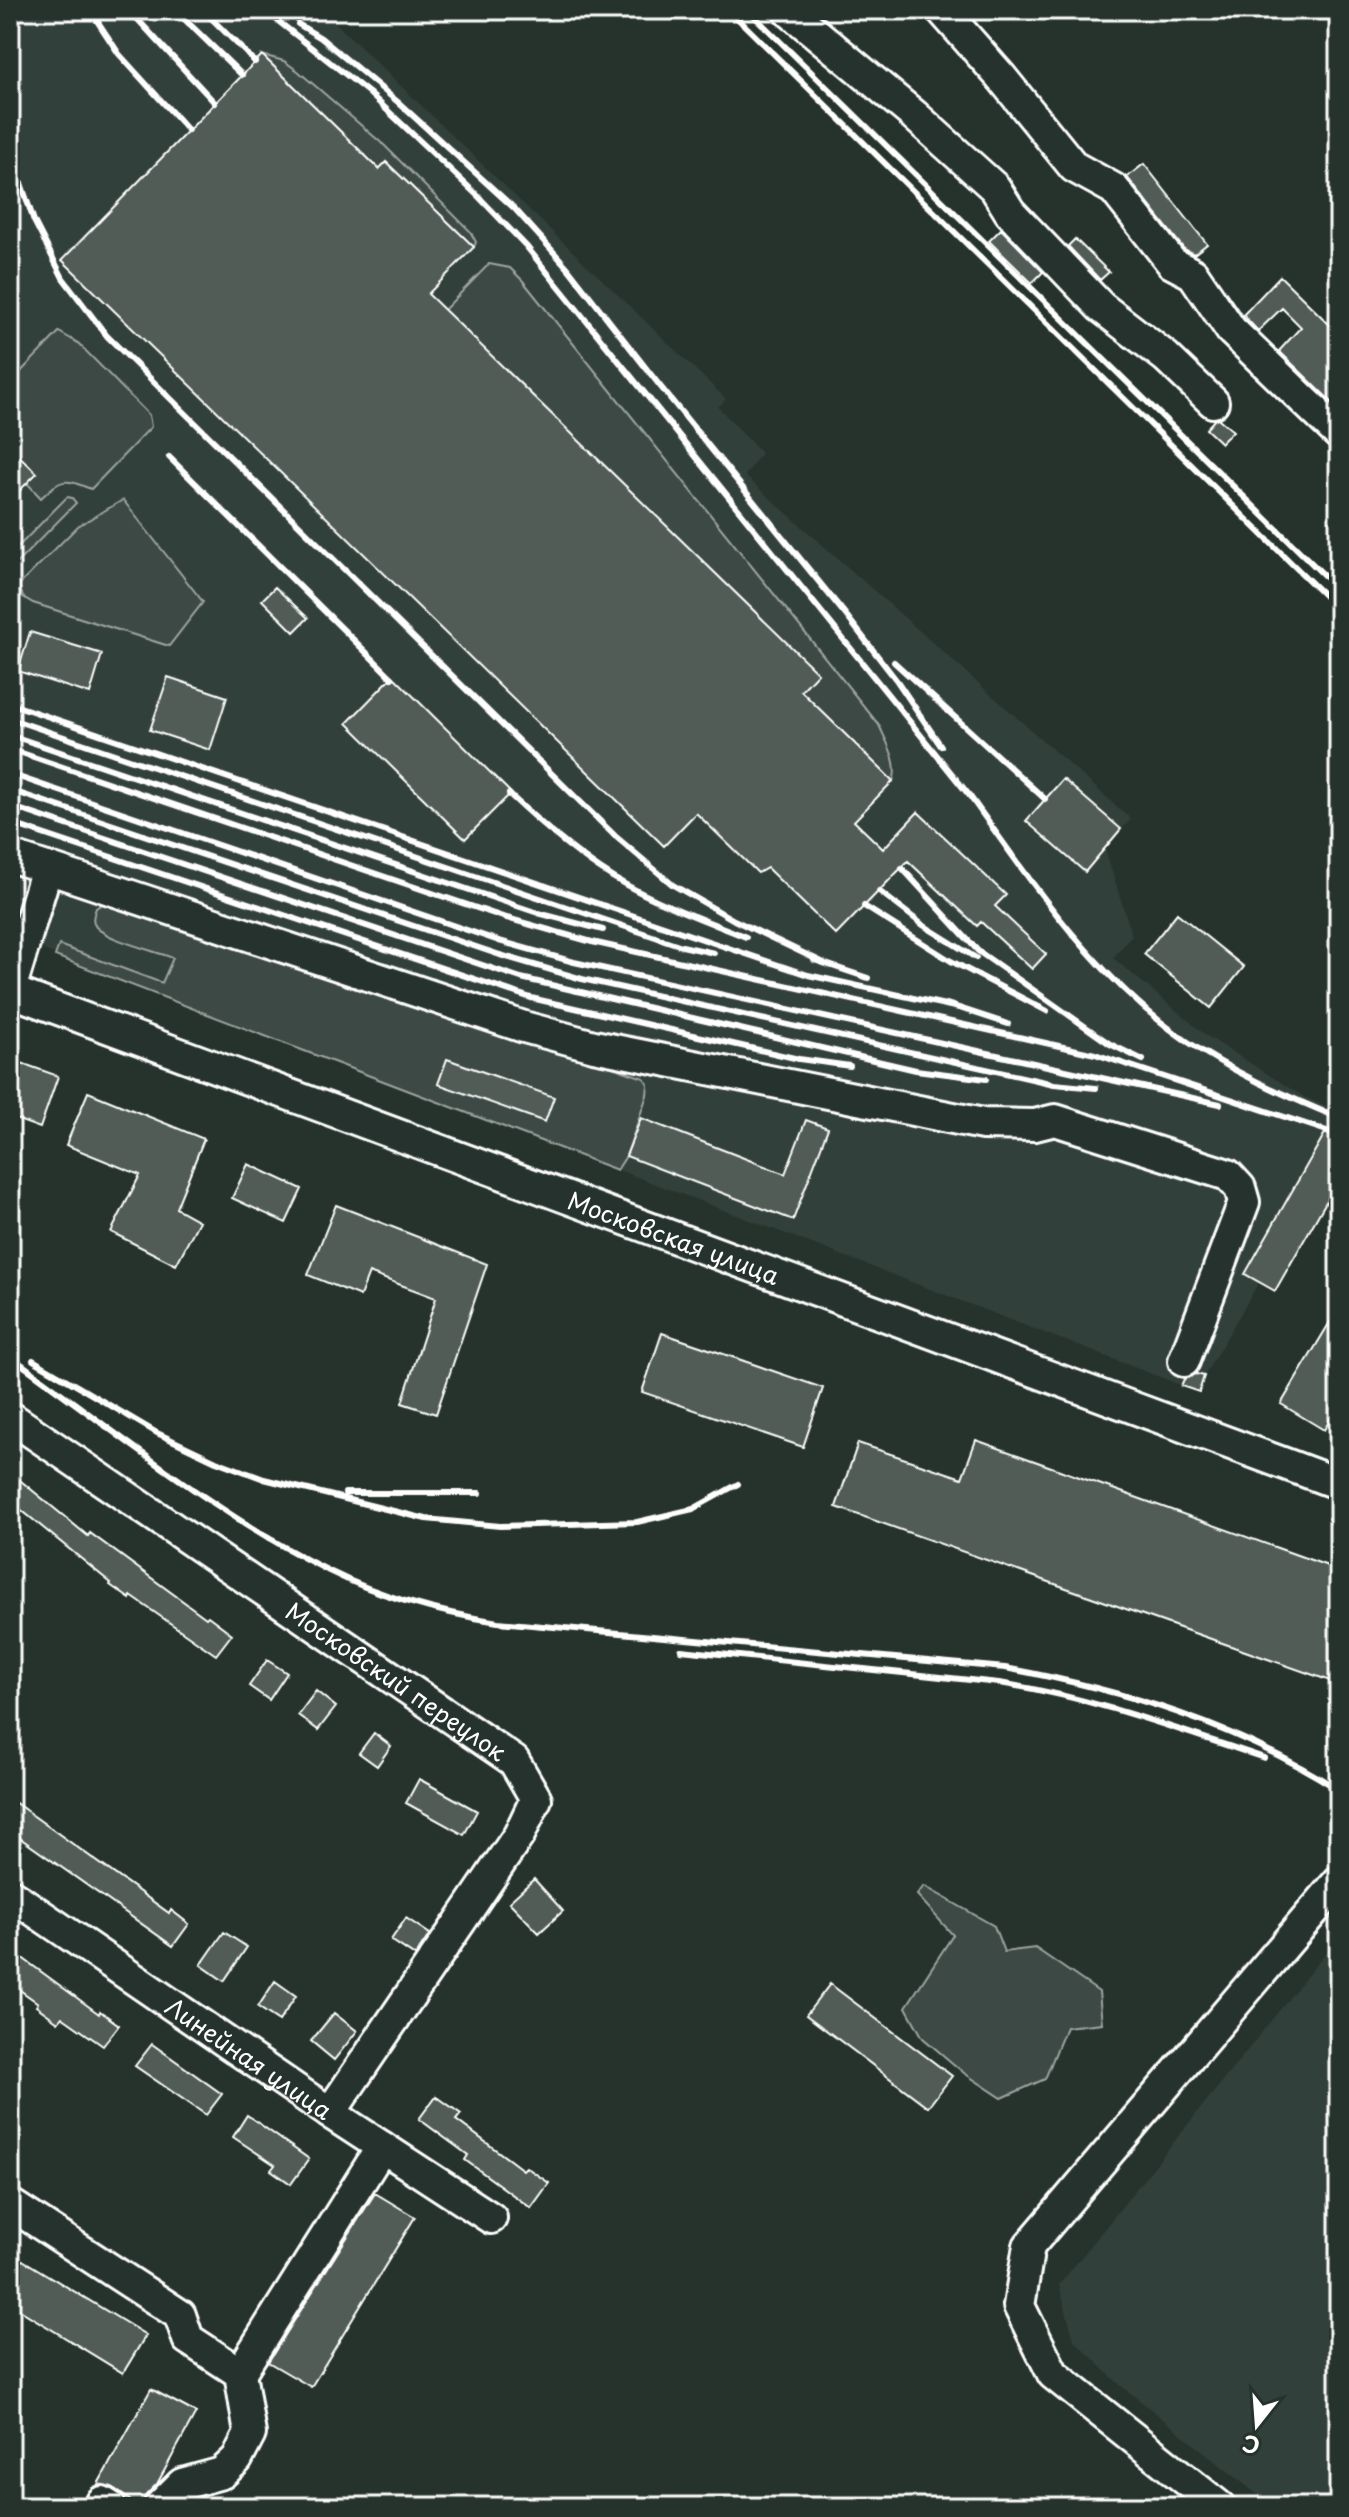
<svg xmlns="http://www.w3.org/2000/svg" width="1349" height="2517" viewBox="0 0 1349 2517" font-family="'Playpen Sans',sans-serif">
<rect width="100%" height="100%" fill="#26332d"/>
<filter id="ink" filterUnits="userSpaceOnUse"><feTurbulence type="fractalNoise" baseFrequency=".0125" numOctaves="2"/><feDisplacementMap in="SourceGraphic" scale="16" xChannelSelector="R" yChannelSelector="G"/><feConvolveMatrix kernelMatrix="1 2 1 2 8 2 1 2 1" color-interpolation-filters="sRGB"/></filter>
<g filter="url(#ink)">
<!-- built -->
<path fill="#333f3a" d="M10,10h312l404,389 -8,8 43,46 -16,23 386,343 -26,30 27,86 -19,23 94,78 97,61 35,14v68l-80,103 -55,94 -5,16 -1189,-455z
M1339,1936v571h-66l-154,-123 -45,-44 -15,-55z"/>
<!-- green -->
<path fill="#3e4944" stroke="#9ea4a2" stroke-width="2" d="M262,55l22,6 14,10 87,75 85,85 6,11 -2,5 -88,-85 -7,7z
M489,264l21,4 13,13 356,444c7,16 21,39 14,56l-92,-90 16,-18 -373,-363z
M59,332l19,11 71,72 2,12 -60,62c-27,-11 -29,-11 -50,9l-14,-15 9,-10 -26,-26v-64z
M67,497l5,1 4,5 -66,67v-15z
M123,500l80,102 -34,44 -136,-43 -10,-6 -4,-12 59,-59z
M105,902l35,4 504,172 4,6 -1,11 -21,61 -9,14 -562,-214 4,-11 103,38 11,-25c-18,-7 -65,-18 -77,-31 -5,-6 -2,-13 0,-19z
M924,1886l70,40 10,26 31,-4 64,44 3,31 -36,4 -21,52 -43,19 -38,-25 -41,-35 -17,-31 47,-72 -36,-40z"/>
<!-- building -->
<path fill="#515c57" stroke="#fff" stroke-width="2" d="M262,55l117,114 7,-7 88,85 -46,47 390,379 -17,18 92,90 -39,40 29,28 35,-37 88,83 -11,11 51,48 -14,15 -51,-47 -4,4 -69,-65 -72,74 -69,-67 -9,5 -62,-60 -32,33 -602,-586z
M1144,164l63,80 -13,10 -10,-5 -57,-72z
M1001,229l42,43 -11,11 -43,-42z
M1075,239l34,33 -9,8 -32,-34z
M1280,276l59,58v75l-60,-58 22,-24 -19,-19 -24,23 -15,-16z
M1215,419h4l14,12 -12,12 -15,-14z
M10,447l27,26 -27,27z
M275,587l33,31 -14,14 -32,-32z
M30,632l72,22 -12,40 -72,-23z
M393,676l118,117 -46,46 -118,-116z
M168,677l59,20 -17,53 -60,-20z
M1063,779l58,50 -36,43 -59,-51z
M1177,913l67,54 -33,41 -67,-54z
M10,1059l48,17 -18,52 -30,-11z
M447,1059l107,38 -9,25 -107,-38z
M88,1092l116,47 -28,69 23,13 -23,44 -65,-33 29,-57 -74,-30z
M641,1118l144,56 21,-54 22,8 -35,92 -167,-64z
M1325,1133l14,8v38l-64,112 -30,-17z
M248,1164l54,25 -16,34 -54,-25z
M336,1205l151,59 -51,150 -34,-11 34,-105 -67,-25 -9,23 -52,-21z
M1339,1307v98l-15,25 -43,-26z
M662,1333l161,55 -20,59 -161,-55z
M1196,1374l8,2 -5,16 -18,-6 3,-7z
M976,1440l363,130v114l-503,-177 22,-64 104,35z
M10,1472l78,64 2,-3 116,85 2,-2 24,18 -16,21 -85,-59 -1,3 -20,-14 1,-2 -91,-74 -10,13z
M267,1660l20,13 -18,27 -20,-14z
M316,1691l20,16 -18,23 -20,-15z
M374,1733l17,13 -14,20 -18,-13z
M419,1779l58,32 -13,24 -58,-32z
M10,1799l159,114 2,-3 18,14 -16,22 -163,-115z
M534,1879l29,32 -24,22 -30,-31z
M406,1918l24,16 -15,22 -24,-16z
M224,1932l23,15 -23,34 -23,-16z
M21,1957l78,57 1,-3 19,14 -16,21 -41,-29 -4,5 -22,-16 2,-3 -28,-20v-10z
M275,1981l21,15 -17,25 -21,-14z
M830,1984l122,92 -24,31 -122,-92z
M334,2013l23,18 -23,29 -23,-19z
M152,2044l70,50 -16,21 -71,-49z
M436,2096l25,18 -5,6 67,50 3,-3 23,16 -18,25 -66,-48 3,-5 -49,-36z
M247,2115l62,44 -18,25 -20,-14 4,-5 -42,-28z
M375,2193l40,24 -104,170 -43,-25z
M16,2256l130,79 -23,38 -113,-69v-38z
M151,2389l45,24 -39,71 -11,11 -4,12h-3l-27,-20 -14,-3z"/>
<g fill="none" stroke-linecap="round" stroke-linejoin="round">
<!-- minor casing -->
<g stroke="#fff" stroke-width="36">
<g id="minor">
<path d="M788,10l126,105 81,73 15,24 91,95 65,50 47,45"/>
<path d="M942,10l60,68 72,89 40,22 58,74 21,11 38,56 108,104"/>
<path d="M10,856l37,12 -37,122"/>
<path d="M47,868l477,159 70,19 389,78 52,1 20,-5 173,55 12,13 4,14 -60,159"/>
<path id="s1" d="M10,991l1329,493"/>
<path id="s2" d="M10,1417l504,344 22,38 -17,36 -189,278"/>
<path id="s3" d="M10,1894l320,219 161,105"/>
<path d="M10,2204l170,111 8,24 52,34 10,61 -13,25 -15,14 -40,11 -23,23"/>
<path d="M240,2373l142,-226"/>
<path d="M102,2502l8,5"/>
<path d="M1220,2507l-167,-133 -34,-68 10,-60 310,-365"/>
</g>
</g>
<!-- minor -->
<use href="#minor" stroke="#26332d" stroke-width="30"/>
<!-- rail -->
<path stroke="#fff" stroke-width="6" d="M90,10l29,44 69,76
M129,10l86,93
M175,10l67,65
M203,10l52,52
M264,10l105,83 108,102 49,51 443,549c66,92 134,195 233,256 43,27 90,48 137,67
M729,10l610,600
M748,10l591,580
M298,24l23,14 78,65 115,105 54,60 92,118 185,228 52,67 44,65
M10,151l24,70 29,57 44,58 508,500 58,49 61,35 90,43
M169,457l223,221
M894,662l151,137
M17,706l791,269 151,33
M14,720l668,226 32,7
M10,735l528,178 65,17
M10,749l493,168 89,25 503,112 244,81
M10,774l489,167 75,21 646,142
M10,790l490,165 82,24 472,105 42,4
M509,794c29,27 58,53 91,75 44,30 97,48 146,68
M10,806l511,172 395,92 70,9
M10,823l521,175 268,61 51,7
M902,868l76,83 132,93 33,16
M879,891l44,34 53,33
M864,906l87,55 96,50
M814,960l54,18
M947,1004l61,20
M10,1356c104,74 204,158 319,215 52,26 112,42 169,51l507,46c119,22 232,57 334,122
M33,1360l124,73 59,28 48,18 162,40 74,7 137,-4 56,-13 45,-25
M345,1493h135
M681,1650l318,33c92,14 178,46 265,75"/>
</g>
</g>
<g text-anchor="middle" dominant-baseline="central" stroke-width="7" stroke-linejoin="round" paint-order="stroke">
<!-- street labels -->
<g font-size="24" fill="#fff" stroke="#26332d">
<text stroke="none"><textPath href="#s1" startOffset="708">Московская улица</textPath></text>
<text stroke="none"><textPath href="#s2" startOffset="468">Московский переулок</textPath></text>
<text stroke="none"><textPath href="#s3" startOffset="290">Линейная улица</textPath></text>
</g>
</g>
<!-- margin -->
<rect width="1349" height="2517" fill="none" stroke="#26332d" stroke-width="40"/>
<rect x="20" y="20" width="1309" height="2477" fill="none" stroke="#fff" stroke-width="3" filter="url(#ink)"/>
<!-- north arrow -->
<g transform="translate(1257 2425) rotate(197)" stroke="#26332d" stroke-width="6" paint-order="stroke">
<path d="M0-6L14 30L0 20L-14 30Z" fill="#ffffff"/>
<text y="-12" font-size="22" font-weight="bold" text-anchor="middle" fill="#ffffff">С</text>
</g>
</svg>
